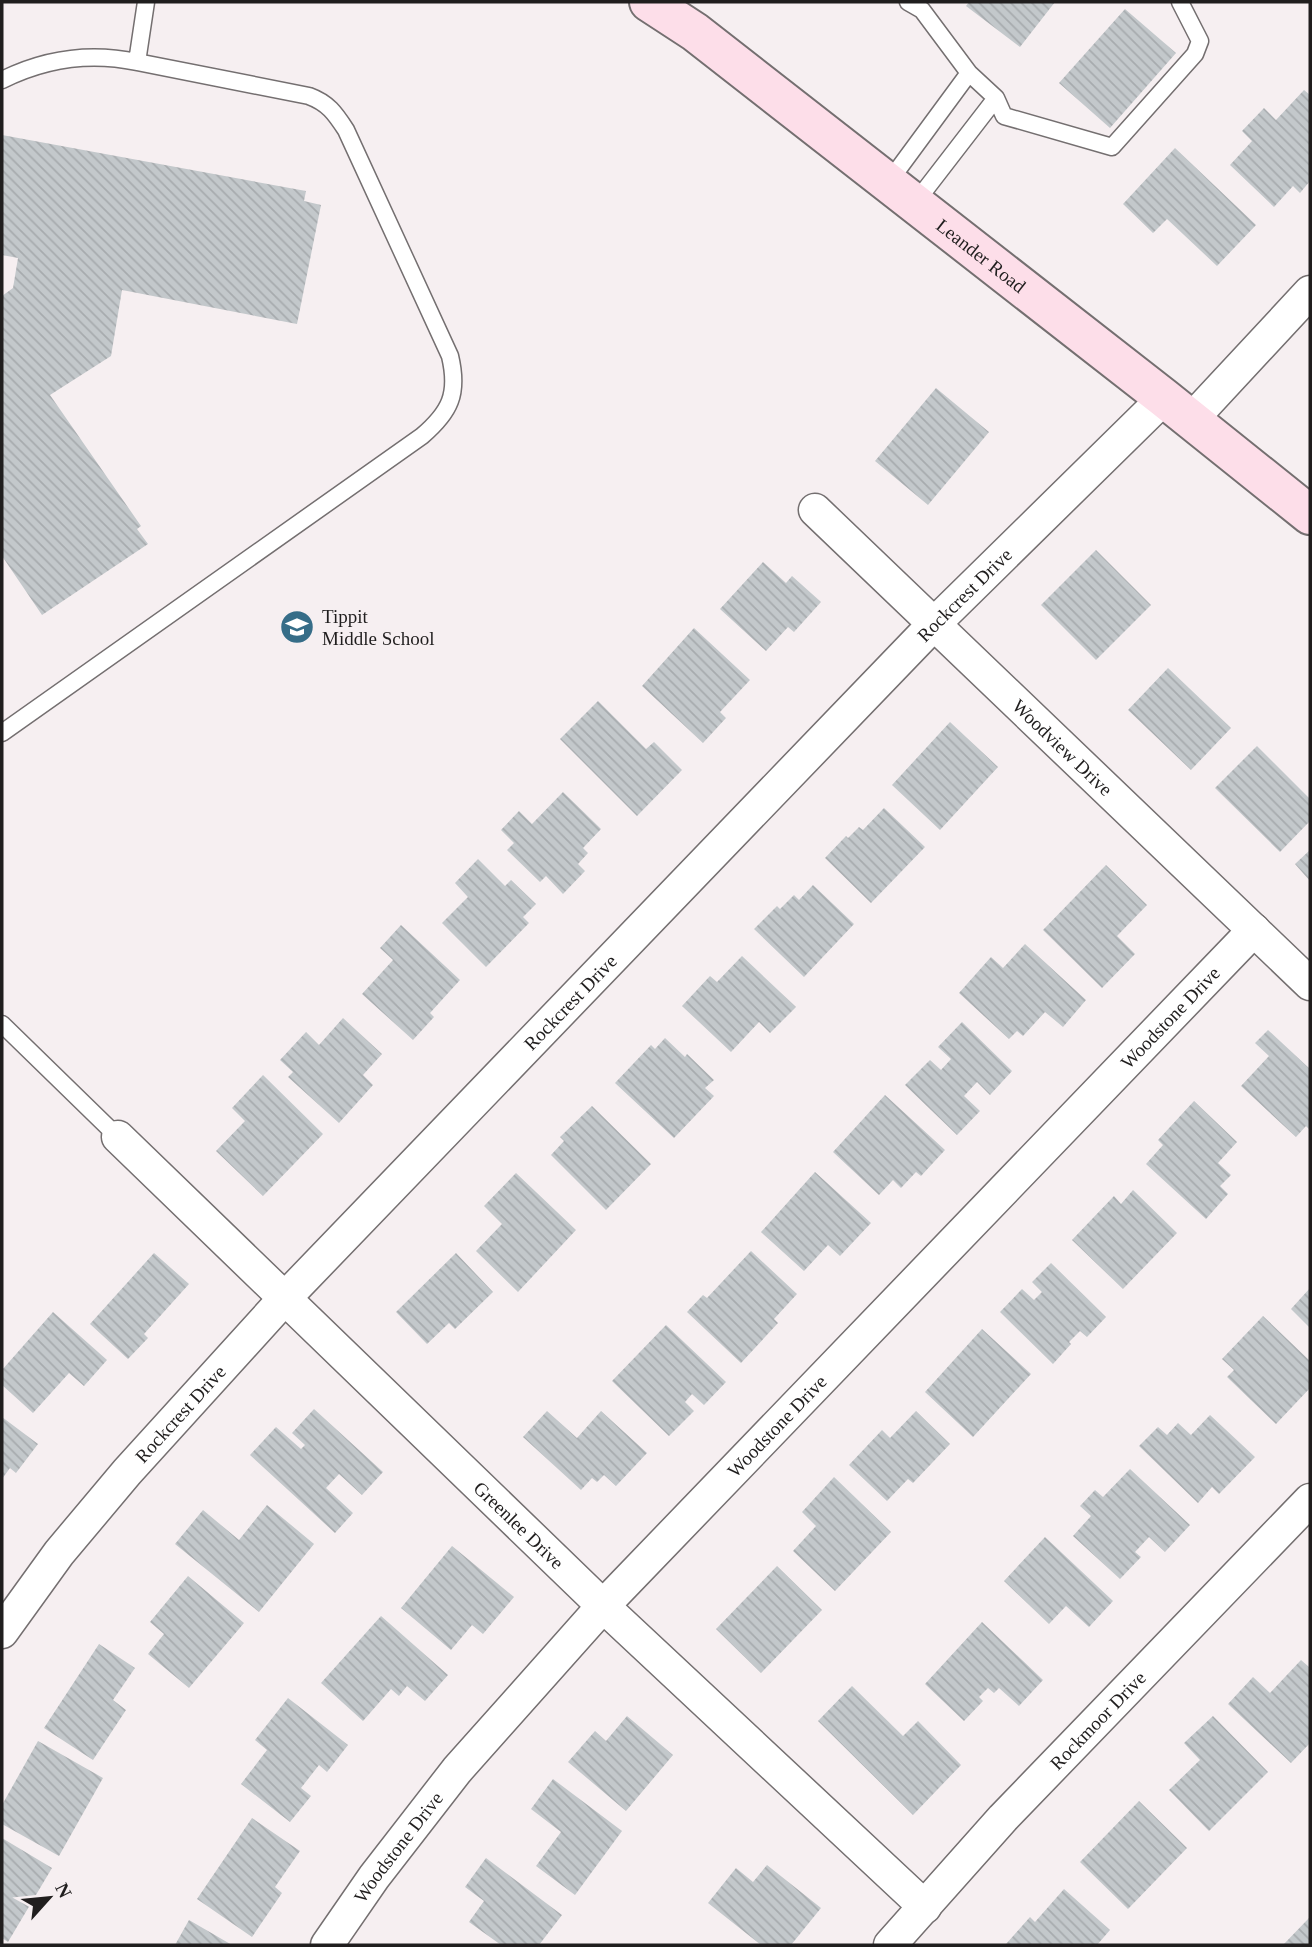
<svg xmlns="http://www.w3.org/2000/svg" width="1312" height="1947" viewBox="0 0 1312 1947" font-family="'Times New Roman',serif">
<defs>
<pattern id="building-back-hatch" width="6" height="6" patternUnits="userSpaceOnUse" patternTransform="scale(1.75)"><rect width="6" height="6" fill="#c3c8cb"/><path d="M-1 5l2 2M0 0l6 6M5-1l2 2" fill="none" stroke="#a7abae"/></pattern>
</defs>
<rect width="100%" height="100%" fill="#f6eff1"/>
<!-- building -->
<path fill="url(#building-back-hatch)" d="M969,2h86l-35,45 -54,-41z
M1125,9l51,44 -66,75 -51,-45z
M1304,90l6,5v86l-10,12 -7,-7 -19,21 -44,-42 22,-24 -10,-10 22,-23 12,12z
M2,135l304,56 -2,10 17,4 -24,119 -175,-34 -11,66 -61,39 91,131 -4,3 11,15 -106,71 -40,-59v-260l11,-8 5,-30 -16,-3z
M1175,148l81,77 -39,41 -50,-47 -14,14 -30,-29z
M936,388l53,44 -61,73 -53,-44z
M1096,550l55,55 -55,55 -55,-55z
M763,562l23,21 6,-7 29,26 -27,30 -6,-5 -22,24 -46,-42z
M694,628l56,52 -30,32 6,6 -23,25 -61,-57z
M1168,668l63,60 -40,42 -63,-60z
M598,701l48,48 8,-7 28,28 -45,46 -77,-77z
M950,722l48,45 -58,63 -48,-45z
M1257,746l53,53v22l-30,31 -65,-64z
M563,792l38,37 -18,19 5,5 -10,11 7,7 -22,23 -17,-18 -6,6 -33,-32 7,-7 -13,-13 18,-19 13,13z
M884,808l41,39 -54,56 -46,-45 21,-22 2,2 11,-11 4,3z
M1310,850v31l-15,-17z
M478,859l27,27 6,-6 25,24 -13,13 6,6 -43,44 -44,-44 26,-26 -13,-14z
M1106,865l41,40 -30,31 18,18 -33,34 -59,-58z
M813,885l41,39 -50,53 -50,-48 23,-23 3,3 14,-14 5,5z
M401,925l59,55 -30,33 4,4 -21,23 -51,-46 31,-34 -13,-12z
M1025,944l61,56 -23,27 -18,-15 -22,24 -6,-5 -8,8 -50,-46 32,-36 12,11z
M742,956l54,51 -26,26 -11,-11 -28,30 -49,-46 28,-30 7,6z
M343,1018l39,36 -19,21 10,10 -34,38 -51,-46 5,-5 -13,-12 26,-28 13,13z
M962,1022l50,49 -22,24 -13,-13 -13,14 16,15 -23,24 -52,-50 25,-25 11,10 10,-11 -13,-12z
M1268,1030l42,39v61l-4,-4 -10,11 -55,-51 28,-30 -14,-13z
M665,1038l20,19 2,-3 27,26 -9,8 9,8 -40,42 -59,-55 36,-38 4,4z
M263,1075l60,59 -60,62 -47,-45 29,-30 -13,-13z
M885,1095l60,55 -24,26 -5,-4 -15,16 -8,-8 -14,15 -46,-43z
M1194,1101l43,41 -19,21 13,12 -11,11 8,8 -22,25 -60,-55 17,-19 -5,-5z
M592,1106l59,58 -45,46 -55,-55 13,-14 -4,-4z
M815,1172l56,51 -31,33 -12,-11 -24,26 -43,-39z
M516,1173l60,57 -58,62 -42,-41 26,-27 -18,-18z
M1133,1190l44,43 -54,56 -51,-49 42,-44 7,8z
M751,1251l46,43 -23,25 4,4 -37,40 -54,-51 16,-17 4,3z
M154,1253l35,31 -45,50 4,4 -20,21 -38,-35z
M456,1253l37,39 -38,37 -6,-6 -22,21 -31,-32z
M1051,1263l55,54 -19,20 -7,-6 -11,11 2,2 -18,20 -53,-52 22,-23 12,11 8,-8 -10,-10z
M1310,1288v40l-19,-19z
M53,1312l54,48 -23,26 -15,-13 -36,40 -31,-28v-15z
M1263,1316l47,45v27l-34,36 -49,-47 7,-7 -12,-11z
M666,1325l60,57 -22,23 -12,-11 -7,8 9,9 -25,25 -57,-55z
M982,1329l49,45 -58,63 -48,-45z
M314,1409l69,63 -21,23 -23,-21 -13,14 27,25 -18,20 -85,-78 26,-28 25,22 4,-4 -13,-12z
M547,1411l30,27 24,-27 46,42 -31,33 -12,-11 -7,7 -5,-4 -11,12 -58,-53z
M916,1411l34,33 -37,39 -5,-4 -21,22 -38,-36 33,-35 8,8z
M1210,1415l45,42 -36,37 -7,-7 -14,16 -59,-57 19,-19 9,8 11,-12 13,12z
M2,1417l36,27 -22,29 -6,-5 -8,11z
M1130,1469l60,56 -25,27 -16,-15 -14,15 6,5 -21,22 -47,-43 18,-20 -11,-10 15,-16 8,7z
M834,1477l57,55 -56,59 -42,-40 23,-25 -14,-14z
M267,1505l47,39 -55,68 -84,-68 28,-34 36,30z
M1045,1537l68,64 -24,26 -23,-21 -17,18 -45,-43z
M452,1546l62,51 -31,37 -11,-9 -21,25 -50,-42z
M777,1566l45,44 -61,63 -45,-44z
M188,1576l56,47 -55,65 -41,-34 16,-20 -14,-12z
M381,1616l67,59 -23,26 -18,-15 -8,10 -8,-7 -28,32 -42,-38z
M982,1622l61,58 -24,26 -20,-18 -5,5 -6,-5 -9,9 4,4 -19,20 -39,-37z
M99,1644l36,24 -22,32 13,10 -33,50 -49,-32z
M1301,1660l9,8v75l-19,20 -63,-59 25,-27 17,16z
M852,1686l51,50 15,-15 43,44 -48,50 -95,-94z
M288,1698l60,47 -21,27 -8,-7 -18,23 10,8 -21,26 -49,-38 26,-34 -12,-10z
M627,1716l46,39 -47,56 -58,-49 27,-31 11,10z
M1213,1716l55,56 -59,59 -40,-41 31,-30 -16,-17z
M38,1741l65,37 -44,78 -57,-32v-19z
M553,1779l69,52 -47,64 -39,-29 25,-34 -30,-23z
M1139,1801l48,47 -59,61 -48,-47z
M252,1818l48,33 -25,36 7,6 -30,44 -55,-38z
M2,1838l50,30 -44,74 -6,-4z
M486,1858l76,57 -23,30h-38l-32,-23 15,-21 -19,-14z
M767,1865l54,43 -30,37h-30l-53,-42 28,-35 17,14z
M1064,1889l46,41 -13,15 -91,-1 24,-27 5,5z
M1309,1918l1,27h-27z
M189,1920l43,25h-57z"/>
<g fill="none" stroke-linecap="round" stroke-linejoin="round">
<!-- lane casing -->
<g stroke="#746f70" stroke-width="19">
<path id="lane" d="M908,2l14,8 47,63 27,25 8,18 108,31 83,-93 5,-13 -20,-39
M2,80c44,-22 88,-28 135,-18l9,-60
M888,183l81,-110
M915,203l81,-105
M2,733l420,-297c28,-24 37,-42 28,-80l-104,-226c-11,-17 -18,-27 -37,-34l-172,-34
M2,1024l116,113"/>
</g>
<!-- street casing -->
<g stroke="#746f70" stroke-width="35">
<g id="street">
<path d="M1191,420l119,-128"/>
<path id="s1" d="M815,510l495,474"/>
<path id="s2" d="M118,1137l485,469 322,301"/>
<path id="s3" d="M2,1632l57,-79 68,-81 158,-174 649,-674 230,-226"/>
<path id="s4" d="M327,1945l47,-68 83,-107 146,-164 651,-676"/>
<path id="s5" d="M890,1945l113,-127 307,-318"/>
</g>
</g>
<!-- secondary casing -->
<g stroke="#746f70" stroke-width="42">
<g id="secondary">
<path id="s6" d="M649,2l46,30 469,366 146,117"/>
</g>
</g>
<!-- lane -->
<use href="#lane" stroke="#fff" stroke-width="16"/>
<!-- street -->
<use href="#street" stroke="#fff" stroke-width="32"/>
<!-- secondary -->
<use href="#secondary" stroke="#fddee9" stroke-width="38"/>
</g>
<!-- icons -->
<defs>
<g id="school-disc" transform="scale(1.75)"><circle r="9.5" fill="#366d88" stroke="#f6eff1"/><path d="M0-5L7-2L0 1L-7-2ZM-4 1L0 2.5L4 1V4Q0 6-4 4Z" fill="#fff"/></g>
</defs>
<g fill-rule="evenodd">
<use href="#school-disc" x="297" y="627"/>
</g>
<g text-anchor="middle" dominant-baseline="central" stroke-width="5" stroke-linejoin="round" paint-order="stroke">
<!-- street labels -->
<g font-size="19" fill="#201e1e" stroke="#f6eff1">
<text stroke="none"><textPath href="#s6" startOffset="418">Leander Road</textPath></text>
<text stroke="none"><textPath href="#s3" startOffset="1416">Rockcrest Drive</textPath></text>
<text stroke="none"><textPath href="#s1" startOffset="343">Woodview Drive</textPath></text>
<text stroke="none"><textPath href="#s3" startOffset="849">Rockcrest Drive</textPath></text>
<text stroke="none"><textPath href="#s4" startOffset="1255">Woodstone Drive</textPath></text>
<text stroke="none"><textPath href="#s3" startOffset="282">Rockcrest Drive</textPath></text>
<text stroke="none"><textPath href="#s4" startOffset="688">Woodstone Drive</textPath></text>
<text stroke="none"><textPath href="#s2" startOffset="558">Greenlee Drive</textPath></text>
<text stroke="none"><textPath href="#s5" startOffset="306">Rockmoor Drive</textPath></text>
<text stroke="none"><textPath href="#s4" startOffset="121">Woodstone Drive</textPath></text>
</g>
<!-- poi labels -->
<g font-size="19" fill="#201e1e" stroke="#f6eff1" text-anchor="start">
<text x="322" y="616">Tippit<tspan x="322" dy="22">Middle School</tspan></text>
</g>
</g>
<!-- border -->
<rect width="1312" height="1947" fill="none" stroke="#201e1e" stroke-width="7"/>
<!-- north arrow -->
<g transform="translate(49 1898) rotate(63)" stroke="#f6eff1" stroke-width="5" paint-order="stroke">
<path d="M0-5L12 26L0 18L-12 26Z" fill="#201e1e"/>
<text y="-10" font-size="19" font-weight="bold" text-anchor="middle" fill="#201e1e">N</text>
</g>
</svg>
